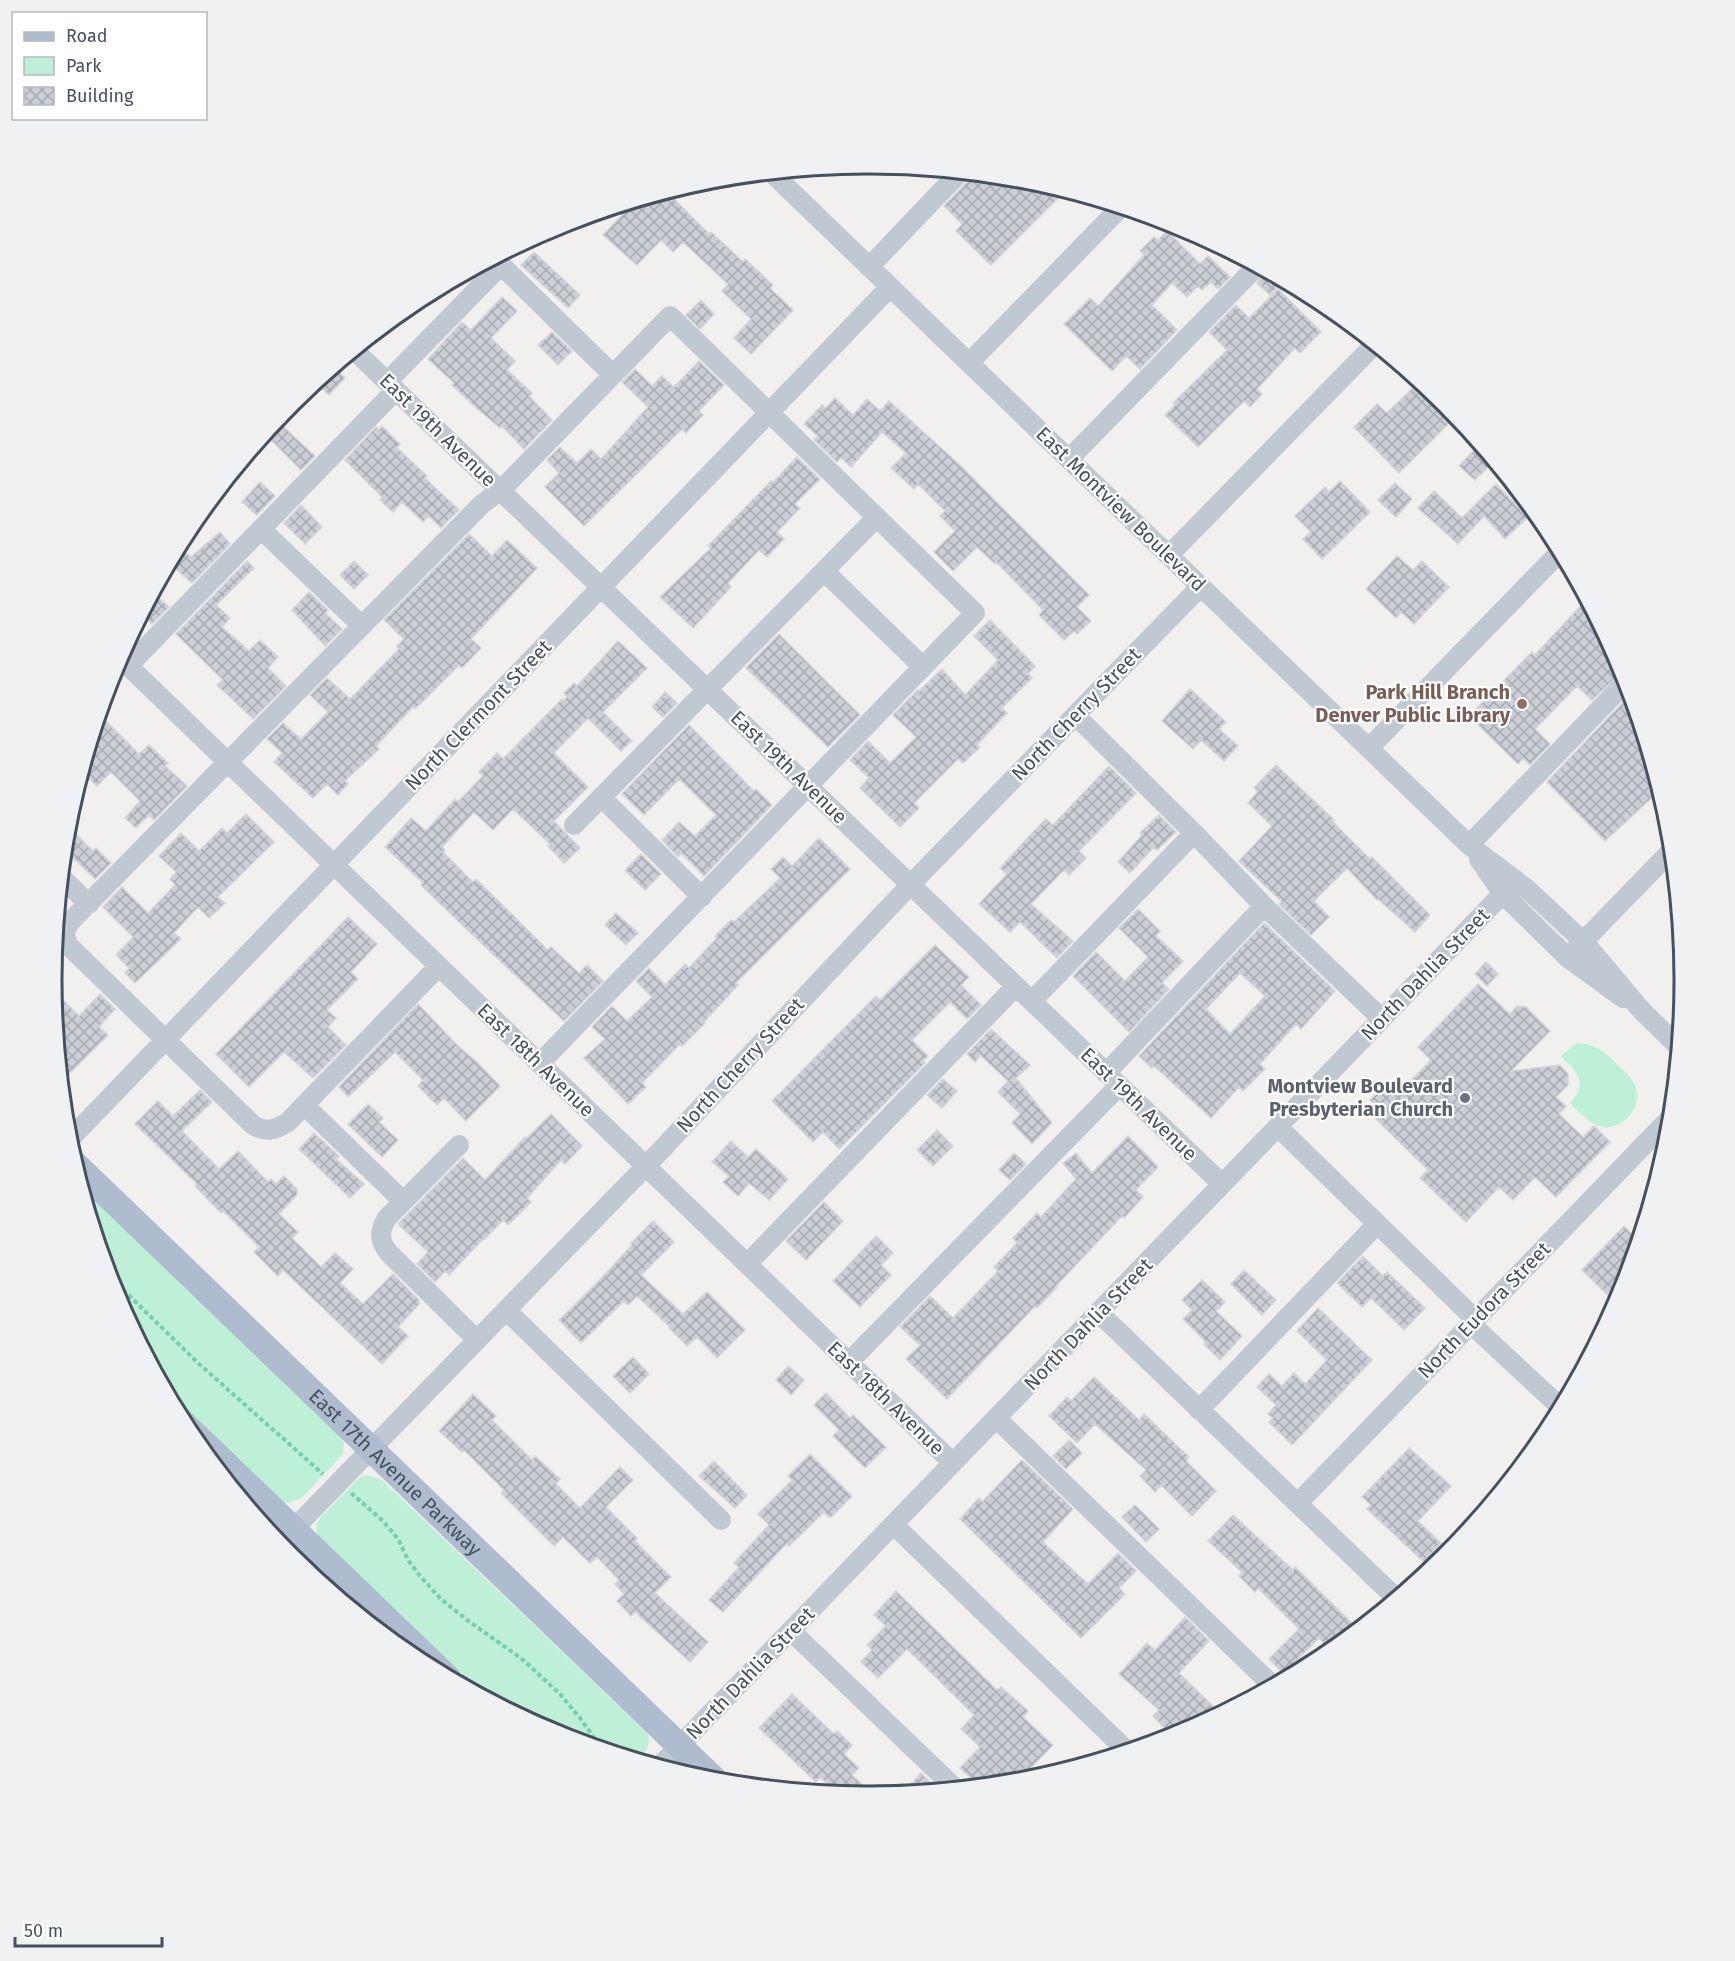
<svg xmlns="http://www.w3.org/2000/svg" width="1735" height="1961" viewBox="0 0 1735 1961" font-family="'Fira Sans',sans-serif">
<defs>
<pattern id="building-cross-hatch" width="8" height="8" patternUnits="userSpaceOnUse" patternTransform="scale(1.5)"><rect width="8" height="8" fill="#cbced5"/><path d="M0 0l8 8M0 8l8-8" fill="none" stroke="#a7aab0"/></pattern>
</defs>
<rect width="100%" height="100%" fill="#f2f0ef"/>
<!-- park -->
<path fill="#bef0d8" d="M1577,1043c18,1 27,8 39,20 8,8 17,15 20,25 7,24 -20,48 -42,36 -9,-5 -17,-14 -24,-21 19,-20 7,-31 -9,-47z
M80,1185l260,252 4,6 -1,11 -41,44 -13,5 -8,-2 -118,-114 -50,-94z
M367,1475l14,4 267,255c3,12 -2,18 -10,26l-83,-25 -67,-36 -167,-160c-6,-8 -6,-13 -1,-21l40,-41z"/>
<!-- building -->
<path fill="url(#building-cross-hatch)" stroke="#d3d5db" stroke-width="1.5" fill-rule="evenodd" d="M971,174l56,6 38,11 -74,74 -35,-34 6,-7 -18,-18 24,-25z
M667,192l42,42 2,-2 32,30 2,-3 28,26 -3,3 23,22 -42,44 -17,-16 17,-19 -29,-28 6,-7 -45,-42 -10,10 -12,-12 -24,25 -34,-30 20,-21 -7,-6z
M1167,231l33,33 8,-8 22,21 -12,12 -7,-7 -9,8 -4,-4 -11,11 -15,-14 -20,22 25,25 -37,39 -14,-13 -14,15 -48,-47 26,-26 8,8 46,-51 -4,-4 14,-14 4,3z
M534,252l46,43 -12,13 -47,-43z
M1266,272l17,9 -13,14 -13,-12z
M1278,289l43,43 -21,21 -5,-5 -38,41 5,5 -12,13 -6,-6 -46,46 -33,-32 10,-10 -2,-2 54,-53 -18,-18 27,-27 13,13z
M502,297l15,14 -26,27 24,23 -8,9 25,23 -3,3 23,24 -28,29 -22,-23 -2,2 -27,-23 -21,-20 2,-2 -26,-24 34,-37 9,8z
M701,300l13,14 -14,15 -14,-14z
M552,332l20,19 -14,14 -20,-20z
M699,361l25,24 -25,26 4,4 -17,18 -4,-4 -98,97 -39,-39 14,-14 -12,-13 13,-13 17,16 14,-14 10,10 47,-52 -26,-25 13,-13 17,17 10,-10 12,11z
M334,367l11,11 -16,17 -13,-13z
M1419,382l26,21 11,13 -57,57 -45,-46 23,-23 10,9z
M835,398l18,17 14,-16 13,12 9,-10 72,65 128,129 -12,12 14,14 -14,13 -3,-3 -10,9 -25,-25 4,-5 -47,-48 -1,2 -18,-17 -24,24 -19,-19 21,-21 -15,-15 5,-5 -27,-27 -4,5 -23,-21 15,-15 -24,-21 -31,35 -10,-10 -4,5 -23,-22 4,-4 -14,-12 18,-19 4,3z
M276,420l39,36 -14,14 -36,-36z
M382,426l18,18 -3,4 30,28 -2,2 34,32 -18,18 -12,-12 -6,6 -21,-20 -9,10 -13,-12 2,-3 -37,-37 31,-33 3,3z
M1475,449l16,15 -16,16 -16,-14z
M797,457l23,22 -25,25 5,4 -23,24 7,7 -17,18 -8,-7 -31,33 3,4 -38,41 -33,-31 51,-49 -3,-2 63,-65 1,2z
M1340,481l30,31 -48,47 -19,-20 8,-7 -16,-16 30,-29 4,5z
M260,482l15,14 -18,19 -15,-13z
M1395,483l17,16 -16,18 -18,-17z
M1496,484l32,33 -23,22 -21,-23 -26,28 -40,-36 16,-17 28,27z
M301,505l21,22 -17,17 -21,-21z
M220,532l10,12 -38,39 -23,-20 9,-17 13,11z
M469,534l23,22 15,-16 30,28 -66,71 10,9 -19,20 -3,-3 -44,44 -2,-2 -37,39 3,3 -34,32 3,3 -10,11 -11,-11 -14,14 -39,-36 8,-9 -15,-14 16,-16 18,16 27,-27 -18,-17 17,-17 23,21 49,-50 -2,-3 7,-7 -20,-19z
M1397,556l16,14 9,-9 27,26 -35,37 -13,-12 -5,6 -30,-29z
M247,561l7,7 -38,37 14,13 -8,9 27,24 11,-11 18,17 -10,11 18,18 -33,33 -36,-34 6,-5 -47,-46z
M354,561l14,14 -14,14 -14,-14z
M309,592l19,18 -3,3 17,16 -17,17 -33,-36z
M153,593l16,14 -17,17 -10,-10z
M1586,600l37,71 -31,29 -15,-14 -42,43 15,15 -20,21 -7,-7 -5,6 -49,-48 63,-64 3,3z
M990,620l45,46 -7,8 4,4 -30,30 5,5 -30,32 3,2 -17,16 -5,-4 -44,44 5,5 -19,19 -40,-39 9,-10 -19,-18 18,-19 22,22 26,-26 -23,-22 25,-25 1,1 23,-22 23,26 33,-35 -24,-24z
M779,634l81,81 -32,32 -82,-79z
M618,641l29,27 -44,44 29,29 -11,10 -33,-33 -34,35 34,34 -34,34 26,27 -16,15 -16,-17 2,-2 -37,-35 -20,21 -19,-18 -32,35 3,3 -2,2 30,30 3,-3 72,71 3,-3 28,26 8,-8 16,16 -39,40 -104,-98 -39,-38 2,-2 -38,-36 26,-29 15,13 29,-32 3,3 25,-26 -4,-4 18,-19 6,6 59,-60 1,2 4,-4 -3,-4 10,-10 3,3z
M1190,689l36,33 -7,7 19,17 -14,15 -23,-21 -8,9 -31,-28z
M665,692l12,11 -14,14 -11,-10z
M1630,695l29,96 -54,50 -58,-59z
M99,714l40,40 10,-9 19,18 -3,3 22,20 -33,34 -5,-5 -13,13 -11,-10 15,-17 -29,-29 -14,14 -15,-14z
M689,725l65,66 2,-2 16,16 -68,71 -23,-23 -3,4 -16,-17 17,-18 16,14 21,-21 -37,-36 -35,36 -22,-21z
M1276,765l58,55 -1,2 37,37 2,-2 58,58 -15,17 -37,-33 -1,1 -30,-32 -33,33 15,16 -18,18 -32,-31 3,-2 -43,-41 33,-35 -24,-23 10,-12 -4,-3z
M1109,766l27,27 -57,58 7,7 -17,17 -5,-5 -33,34 42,37 -16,17 -37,-36 -10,10 -31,-28 28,-30 -7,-6 34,-37 12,-12 7,6z
M246,814l28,28 -56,55 7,6 -16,15 -11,-11 -24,26 7,6 -46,44 -10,-10 4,-5 -13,-13 17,-18 -30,-30 19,-20 26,26 27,-28 -5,-6 6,-7 -17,-16 22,-23 18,18 23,-23 5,5z
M1159,815l17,17 -19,18 -3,-3 -24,26 -12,-11 24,-27 -2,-2z
M66,824l27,27 3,-3 15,15 -16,16 -31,-30z
M819,838l31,31 -114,114 2,2 -34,37 1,1 -23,23 -2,-2 -38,39 4,4 -18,17 -44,-46 21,-19 -13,-12 20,-21 15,15 25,-24 -16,-16 13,-13 16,17 20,-21 4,4 28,-30 -2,-2 16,-16 3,2 46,-44 -9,-9 12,-12 9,9z
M641,854l20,20 -16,16 -20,-20z
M1138,909l22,22 -4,5 27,25 -21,22 7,6 -40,43 -56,-56 23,-24 29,29 23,-24 -29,-29z
M616,913l22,20 -12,12 -21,-20z
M348,917l29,27 -26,28 7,7 -31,31 9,8 -8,9 18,18 -33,33 -29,-26 -35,35 -33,-33z
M1264,923l71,68 -34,38 -5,-5 -36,40 5,5 -22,22 -4,-4 -28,31 -57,-52 -2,2 -13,-12zM1240,973l25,23 -35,38 -24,-25z
M935,945l34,32 -8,8 20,20 -14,14 -17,-17 -38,38 16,16 -5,5 2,2 -86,86 -16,-17 -10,10 -41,-41 104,-105 4,4z
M1486,962l12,12 -11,12 -12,-12z
M1478,984l32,30 7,-8 9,1 24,24 -39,40 49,-6 8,9v11l-12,12 10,9 -7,8 24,23 11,-11 16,16 -54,55 -21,-20 -22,23 -14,-13 -33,35 -46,-44 8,-8 -53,-52 6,-7 -11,-11 19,-19 11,11 31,-32 -13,-13z
M52,989l27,27 21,-22 15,15 -16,18 9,8 -39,39 -10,-10z
M418,1004l39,41 21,18 22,23 -34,35 -22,-23 -7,7 -19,-19 5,-6 -28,-28 -47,45 -9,-10z
M991,1029l39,36 -14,13 36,45 -20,21 -20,-21 8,-9 -22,-22 10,-11 -28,-26 -5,7 -8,-8z
M943,1079l14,12 -15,17 -15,-13z
M200,1090l12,12 -30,29 37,38 19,-18 30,31 3,-3 5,5 8,-8 13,13v6l-18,19 19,18 -6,6 29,29 14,-14 18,16 -13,14 23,21 30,-30 26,26 -1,1 2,2 -22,24 10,9 -26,28 -99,-94 -5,6 -24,-24 5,-5 -36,-36 -2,2 -26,-27 2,-2 -62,-60 23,-23 15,15z
M368,1104l15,14 -4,4 19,18 -16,17 -34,-33z
M551,1114l31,32 -17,18 -4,-4 -34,38 4,4 -23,23 -5,-5 -18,19 -1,-1 -35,37 -4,-4 -10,11 -18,-18 11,-12 -30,-28 65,-66 22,22 40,-43 2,1z
M937,1130l16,16 -20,20 -16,-16z
M314,1133l25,23 -3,3 28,25 -14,14 -51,-49z
M1128,1136l30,31 -22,23 7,7 -19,21 -2,-2 -66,70 1,1 -20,21 -2,-2 -88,93 -41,-40 14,-14 -20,-18 30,-31 23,22 45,-47 -4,-4 23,-24 -4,-5 24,-25 4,4 35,-38 -13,-16 13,-10 16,20z
M731,1141l17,16 8,-8 32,30 -19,21 -20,-17 -11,13 -15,-14 6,-6 -17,-14z
M1014,1153l12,11 -16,16 -11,-10z
M824,1202l19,19 -37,39 -20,-19z
M653,1221l21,21 -33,33 42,39 24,-22 38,38 -28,28 -20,-21 -10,9 -18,-18 1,-1 -33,-31 -9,9 -4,-4 -43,42 -22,-23 36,-35 37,-40 -1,-2z
M1624,1226l14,14 -16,53 -6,10 -34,-33z
M876,1236l17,17 -12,12 10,10 -31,32 -27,-26z
M1363,1256l20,20 4,-4 38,36 -21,22 -33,-32 -9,9 -25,-24z
M1244,1270l32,30 -14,15 -31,-31z
M1202,1280l23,22 -9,9 26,25 -22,24 -16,-16 2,-2 -23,-23 9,-9 -10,-10z
M1318,1308l54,52 -80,85 -23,-23 4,-4 -5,-4 8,-9 -19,-18 12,-13 13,12 12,-13 11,11 22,-24 -30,-29z
M633,1357l16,17 -19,19 -17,-17z
M788,1366l16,14 -13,15 -15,-15z
M1094,1377l45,43 5,-6 45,43 -3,4 30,30 -24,25 -31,-31 -6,7 -15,-16 6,-6 -51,-46 -18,19 -28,-27 18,-19 4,4z
M826,1393l24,25 3,-3 33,32 -21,21 -32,-32 6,-6 -25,-25z
M473,1394l23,22 -4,4 40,40 3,-4 25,23 -4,5 24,24 40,-41 13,13 -27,27 31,31 -2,3 36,36 -16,16 53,49 -18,20 -55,-50 -4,4 -14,-15 7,-7 -9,-10 4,-4 -22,-23 -7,6 -27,-26 -9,9 -53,-53 3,-3 -40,-40 -2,2 -23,-21z
M1069,1440l13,13 -16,16 -13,-13z
M1409,1448l42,38 -33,35 23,22 -17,19 -57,-53 4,-4 -9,-8z
M810,1454l42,42 -22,22 -6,-6 -35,34 -2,-3 -64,69 -14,-12 30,-33 -5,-4 35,-38 -11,-11 34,-34 -4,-4z
M1022,1460l51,49 -30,33 45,42 30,-31 18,18 -17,17 6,6 -44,44 -121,-119 19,-21 3,4z
M714,1461l33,34 -12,13 -36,-32z
M1135,1505l24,24 -13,13 -24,-25z
M1233,1515l60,55 2,-3 63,62 -27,22 -12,-13 -24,24 2,2 -11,12 -17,-17 30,-30 -41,-41 -3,4 -16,-16 3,-4 -34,-31z
M896,1591l101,99 4,-3 27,24 -5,6 30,28 -31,32 -4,-4 -10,10 -28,3 -20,-18 20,-21 -19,-18 13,-14 -67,-66 -29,29 -17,-16 11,-12 -5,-5 19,-19 -12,-11z
M1185,1617l24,24 -30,32 41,40 -47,24 -20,-21 6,-6 -40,-36 28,-31 8,7z
M792,1694l42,40 3,-3 15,14 -8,9 15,14 -7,7 22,21 -35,-2 -19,-17 -4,5 -57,-54z
M921,1773l17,17 -36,4z"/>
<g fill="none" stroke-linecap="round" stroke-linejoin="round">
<!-- path -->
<path stroke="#75ceae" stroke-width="4" stroke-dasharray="4.5 3" stroke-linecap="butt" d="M107,1274l91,89 125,111
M351,1493l32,28 15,18 10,21 12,16 21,23 26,21 55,39 38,35 20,24 22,31"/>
<!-- minor -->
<path stroke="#c0c8d1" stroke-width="20" d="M772,173l697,672 58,44 57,53 58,69 36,35
M869,267l90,-94
M354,350l868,834
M969,363l151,-155
M387,382l114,-117 112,110
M1069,459l187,-192
M261,529l101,97
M1169,555l205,-210
M824,571l99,96
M119,657l834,806
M128,666l268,-276
M1075,715l119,118 70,73 118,113
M1369,748l191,-196
M601,797l101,100
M574,825l303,-308
M1469,845l157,-163
M1479,859l24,35 65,64 55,40
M61,877l28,27
M1575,950l96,-99
M439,966l-151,156c-13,8 -22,11 -35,3l-184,-179 -5,-13 6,-11 412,-418 19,-14 169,-174 305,297 -435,450
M1032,1001l162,-168
M1106,1073l158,-167
M304,1105l99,96
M1278,1127l197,192
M67,1142l823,-855
M459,1145l-72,73c-8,13 -8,22 1,34l89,88
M747,1264l269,-278
M506,1310l215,210
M1099,1313l297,285
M1471,1324l86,80
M849,1362l270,-276
M1199,1410l178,-186
M997,1419l275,266
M1298,1503l373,-386
M894,1525l233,226
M279,1544l367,-378 265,-282 290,-298
M791,1631l164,157
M659,1767l857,-887"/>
<!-- major -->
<g stroke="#afbbcf" stroke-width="26">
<path id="s1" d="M74,1163l643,619"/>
<path d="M182,1422l266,256"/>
</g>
</g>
<!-- markers -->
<circle fill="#8d6e63" stroke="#fff" stroke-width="2" cx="1522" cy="704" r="6"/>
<circle fill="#6b7280" stroke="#fff" stroke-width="2" cx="1465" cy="1098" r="6"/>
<g text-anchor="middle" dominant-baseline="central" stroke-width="4.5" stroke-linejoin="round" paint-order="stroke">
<!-- street labels -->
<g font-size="20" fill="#47505d" stroke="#fff">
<text transform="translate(438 430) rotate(44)">East 19th Avenue</text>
<text transform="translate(1121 509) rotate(44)">East Montview Boulevard</text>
<text transform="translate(1076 714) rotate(-46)">North Cherry Street</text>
<text transform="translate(478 715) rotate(-46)">North Clermont Street</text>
<text transform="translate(789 767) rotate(44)">East 19th Avenue</text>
<text transform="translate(1425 974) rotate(-46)">North Dahlia Street</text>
<text transform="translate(536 1060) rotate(44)">East 18th Avenue</text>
<text transform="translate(740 1065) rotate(-47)">North Cherry Street</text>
<text transform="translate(1139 1104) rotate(44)">East 19th Avenue</text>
<text transform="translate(1484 1310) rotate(-46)">North Eudora Street</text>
<text transform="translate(1088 1324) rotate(-46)">North Dahlia Street</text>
<text transform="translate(886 1398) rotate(44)">East 18th Avenue</text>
<text stroke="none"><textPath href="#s1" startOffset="446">East 17th Avenue Parkway</textPath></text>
<text transform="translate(750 1673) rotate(-46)">North Dahlia Street</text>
</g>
<!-- education labels -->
<g font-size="20" font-weight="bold" fill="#785e54" stroke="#fff" text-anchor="end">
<text x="1510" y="692">Park Hill Branch<tspan x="1510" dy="23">Denver Public Library</tspan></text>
</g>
<!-- worship labels -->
<g font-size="20" font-weight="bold" fill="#5b616d" stroke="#fff" text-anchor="end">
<text x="1453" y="1086">Montview Boulevard<tspan x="1453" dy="23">Presbyterian Church</tspan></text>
</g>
</g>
<!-- crop -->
<path d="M0 0H1735V1961H0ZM62 980a806 806 0 1 1 1612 0a806 806 0 1 1-1612 0Z" fill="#f0f1f2" fill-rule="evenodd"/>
<path fill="none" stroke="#47505d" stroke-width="3" d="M62 980a806 806 0 1 1 1612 0a806 806 0 1 1-1612 0Z"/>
<!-- legend -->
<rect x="12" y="12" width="195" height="108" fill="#ffffff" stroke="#b5b9be" stroke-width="1.5"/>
<rect x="24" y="32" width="30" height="9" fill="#afbbcf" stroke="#b5b9be" stroke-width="1.5"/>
<text x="66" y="42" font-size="18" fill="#47505d">Road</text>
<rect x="24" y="57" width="30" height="18" fill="#bef0d8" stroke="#b5b9be" stroke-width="1.5"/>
<text x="66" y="72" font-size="18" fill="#47505d">Park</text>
<rect x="24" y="87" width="30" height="18" fill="url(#building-cross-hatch)" stroke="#b5b9be" stroke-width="1.5"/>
<text x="66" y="102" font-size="18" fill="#47505d">Building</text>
<!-- scale -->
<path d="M15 1937v9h147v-9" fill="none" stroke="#47505d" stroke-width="3"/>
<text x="24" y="1937" font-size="18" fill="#47505d" stroke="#ffffff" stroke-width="4.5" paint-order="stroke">50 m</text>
</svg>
